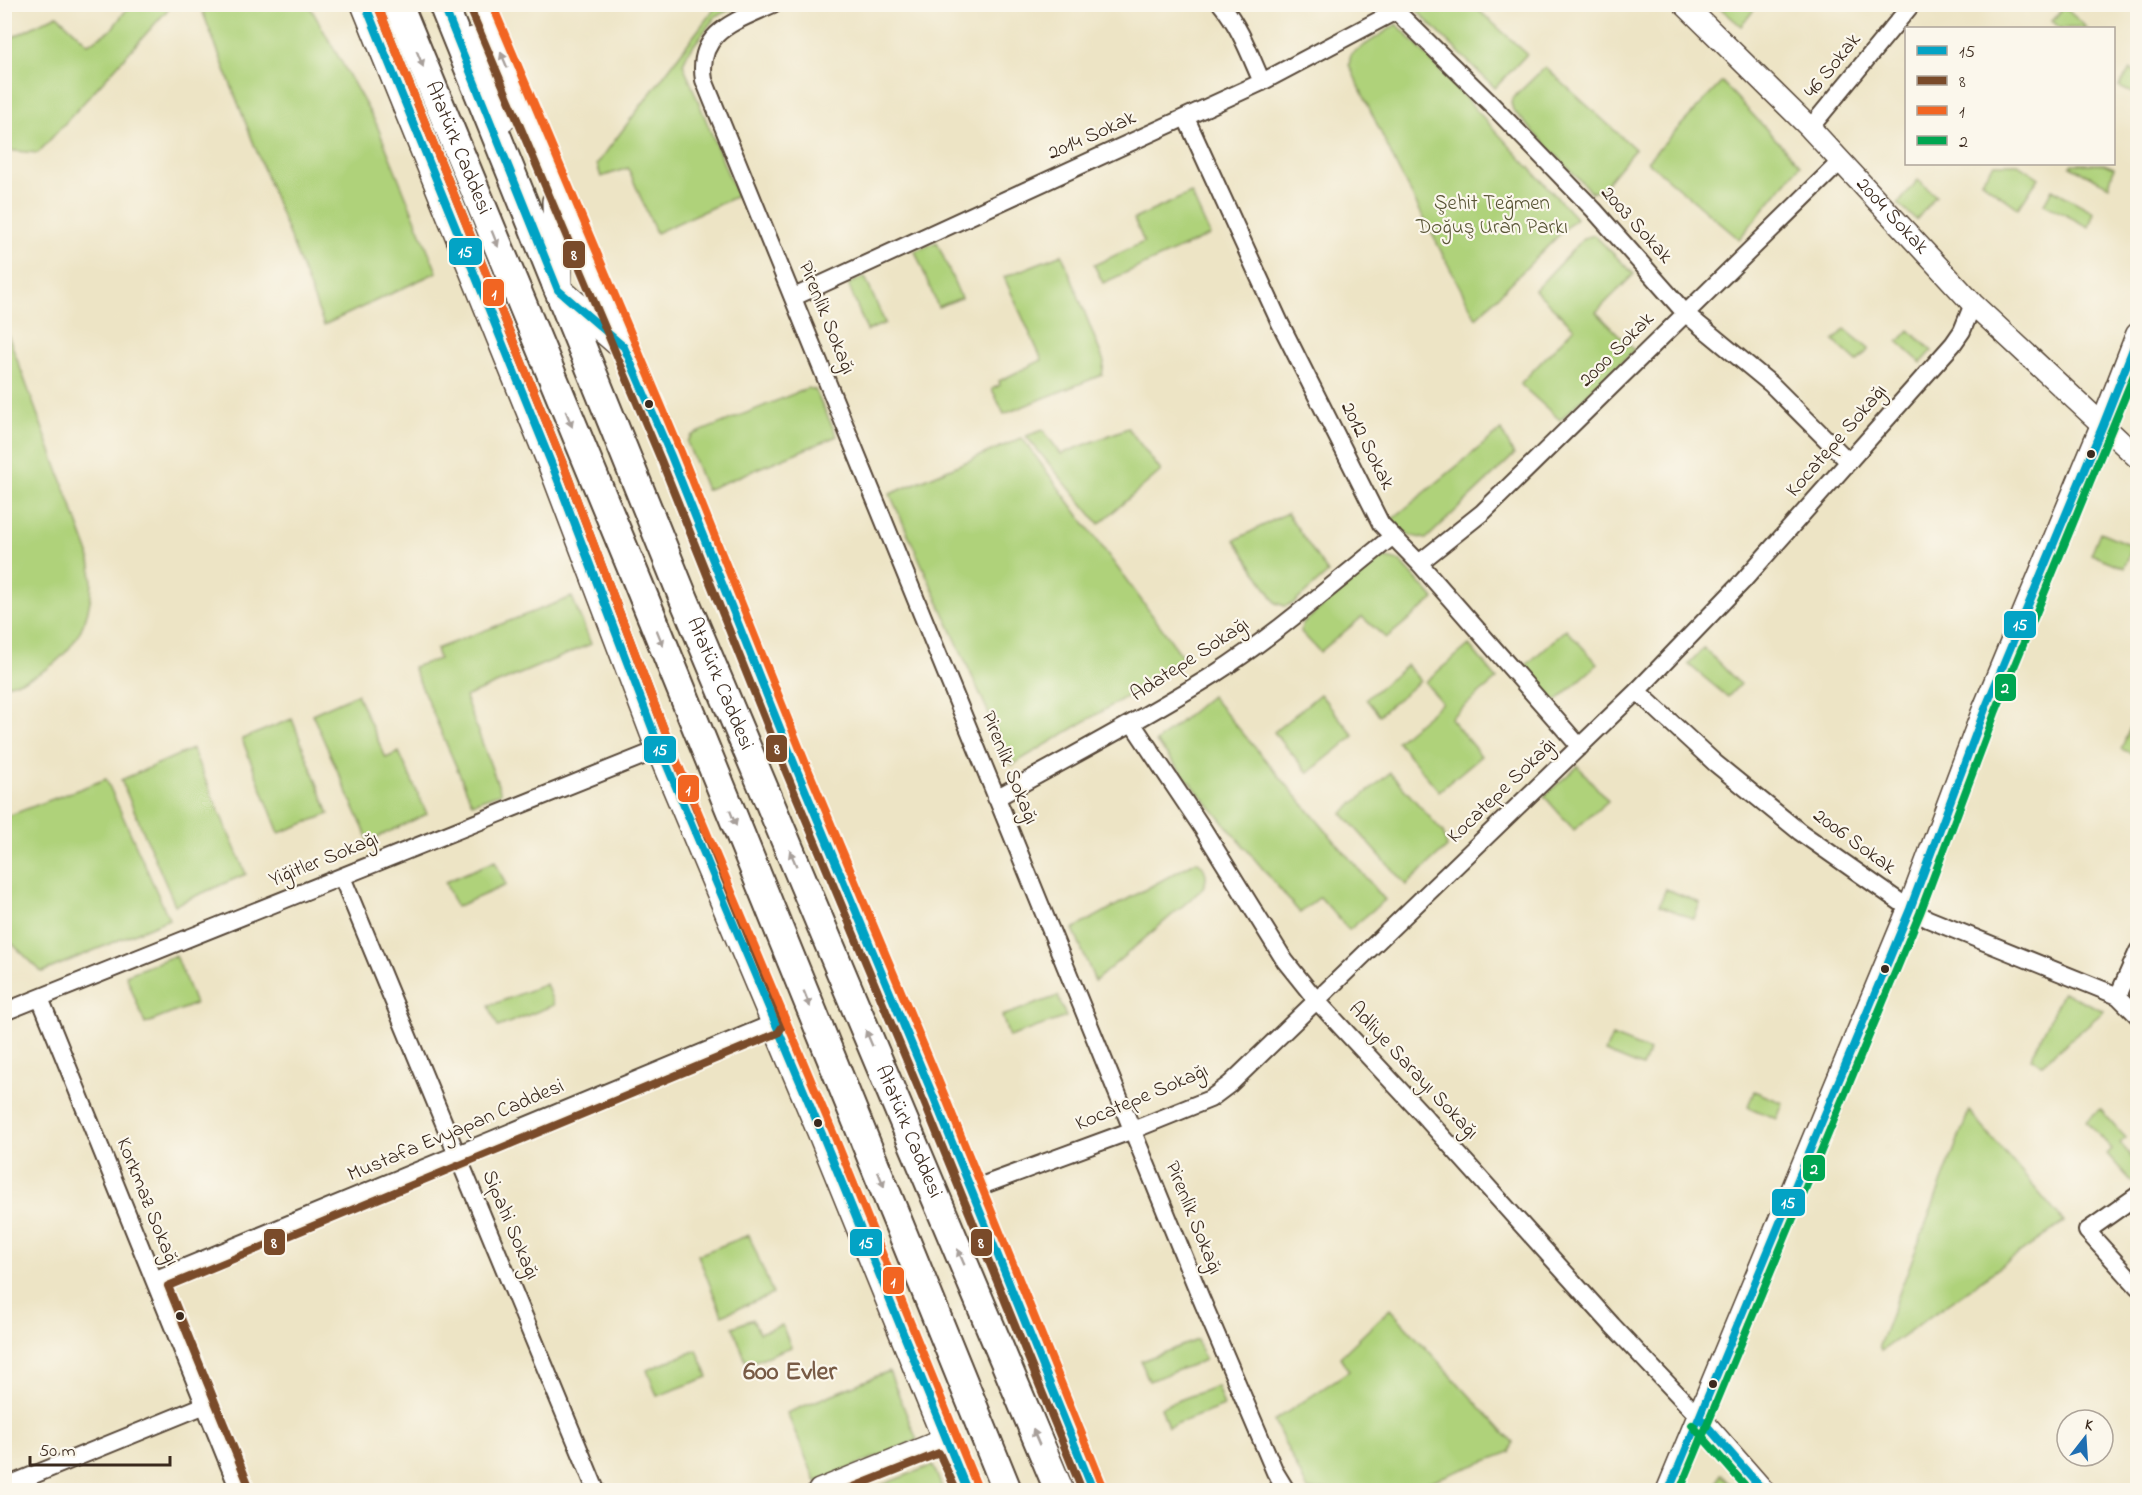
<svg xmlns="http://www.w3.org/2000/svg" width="2142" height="1495" viewBox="0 0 2142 1495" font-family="'Indie Flower',sans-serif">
<rect width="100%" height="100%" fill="#fbf7ec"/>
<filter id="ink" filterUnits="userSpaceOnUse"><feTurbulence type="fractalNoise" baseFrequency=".0167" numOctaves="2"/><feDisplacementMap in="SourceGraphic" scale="12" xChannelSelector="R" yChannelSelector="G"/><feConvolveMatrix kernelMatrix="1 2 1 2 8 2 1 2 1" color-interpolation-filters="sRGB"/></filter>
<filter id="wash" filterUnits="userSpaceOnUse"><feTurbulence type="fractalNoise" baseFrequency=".008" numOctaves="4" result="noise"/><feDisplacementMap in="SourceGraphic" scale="24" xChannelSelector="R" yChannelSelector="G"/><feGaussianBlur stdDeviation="1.35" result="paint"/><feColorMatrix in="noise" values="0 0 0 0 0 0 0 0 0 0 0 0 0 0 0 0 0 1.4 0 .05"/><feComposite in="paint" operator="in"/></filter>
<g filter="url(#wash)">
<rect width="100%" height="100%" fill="#ede4c5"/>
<!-- green -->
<path fill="#afd27a" stroke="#757e4c" stroke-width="1.5" d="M1420,4l53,1 54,49 -32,34 -77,-76z
M1723,4h35v1l-17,21 -21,-18z
M130,5h42l-134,148 -33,-3v-109l52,-26 31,29 23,-14z
M200,5h109l67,118 61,149 -113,53z
M717,5h25l-26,11 -28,37 -5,11 54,132 -81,37 -28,-65 -27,9 -4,-13z
M2064,7l23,21h-27l-8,-7z
M1397,24l179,194 -100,100 -79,-151 -48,-102 2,-11z
M1545,67l90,82 -35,42 -9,1 -78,-82 -2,-7 2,-5z
M2130,69l7,4v22l-18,-8z
M1722,82l78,83 -61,74 -92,-78z
M1994,164h24l21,14 -21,30 -37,-27z
M2072,164h32l10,4 -5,18 -39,-20z
M1918,180l18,16 -20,24 -18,-16z
M2052,189l42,23 -5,15 -45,-23z
M1191,193l19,42 -107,48 -9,-18 50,-23 -10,-23z
M1594,235l40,39 -38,38 38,38 -74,70 -40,-36 54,-56 -39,-38 49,-52z
M937,242l24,56 -23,9 -23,-56z
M1062,254l42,108 -2,13 -98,39 -12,-25 8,-4 -1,-4 43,-21 -38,-83z
M865,277l20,46 -18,8 -19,-47z
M4,324l85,230c13,62 -20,120 -84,131z
M1845,329l24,20 -12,13 -23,-21z
M1909,330l23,21 -11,12 -23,-21z
M808,388l7,2 22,46 -131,54 -19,-48 5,-7z
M1128,428l33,43 -62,53 -73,-88 17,-6 18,24z
M1501,430l13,25 -88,84c-16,-3 -25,-6 -36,-18z
M1022,438l164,223 -174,104 -122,-271z
M1287,513l41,60 -34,30 -9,3 -9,-3 -41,-63z
M2100,532l33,14 -9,22 -33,-14z
M1381,557l19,4 34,38 -48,39 -24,-21 -42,35 -19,-20 1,-8z
M572,597l19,47 -126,53 36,96 -29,10 -59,-136 26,-8 -3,-10z
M1566,629l32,35 -45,40 -31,-35z
M1469,645l28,34 -47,39 31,38 -42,35 -42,-50 45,-38 -17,-21z
M1704,648l36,36 -12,13 -40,-33z
M1407,665l13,16 -41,34 -13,-16z
M357,694l29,64 13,-6 28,62 -58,27 -57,-127z
M1320,694l34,42 -46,37 -34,-41z
M1211,696l174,204 -36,30 -29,-33 -20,16 -144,-171z
M292,719l37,95 -50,19 -37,-94z
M2132,724l5,2v29l-16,-6z
M192,749l54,125 -71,31 -54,-125z
M1578,766l30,35 -34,29 -30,-34z
M1390,773l53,59 4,15 -41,38 -64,-72z
M106,779l63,140 -127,53 -37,-35v-120z
M495,861l11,24 -50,22 -11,-25z
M1197,861c11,8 12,20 3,30l-105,90 -22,-52z
M1666,889l34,14 -6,16 -35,-14z
M176,955l19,49 -50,20 -19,-49z
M546,984l8,21 -56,22 -9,-21z
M2063,992l41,19 -62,53 -11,-6z
M1058,996l8,21 -57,20 -7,-21z
M1612,1036l37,15 -7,16 -37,-15z
M1754,1091l29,12 -6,16 -29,-12z
M2100,1109l26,29 -6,5 17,20v16l-4,4 -26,-29 5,-5 -26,-28z
M1969,1111l95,111 -183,129 -2,-5z
M749,1235l24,59 -51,21 -24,-60z
M1390,1309l123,134 -3,9 -103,38h-99l-34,-69 75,-50 -9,-14z
M753,1319l6,14 23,-8 9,22 -44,17 -14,-37z
M1197,1340l8,20 -56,21 -8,-20z
M697,1350l11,27 -51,19 -10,-26z
M889,1371l28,69 -101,42 -29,-69z
M1217,1386l7,20 -56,21 -7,-20z
M933,1465l10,25h-75z
M1721,1474l15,16h-22z"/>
</g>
<g filter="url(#ink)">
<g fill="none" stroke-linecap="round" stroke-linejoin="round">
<!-- minor casing -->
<g stroke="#564637" stroke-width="20">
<path id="minor" d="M773,4c-36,17 -77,27 -69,76l496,1216 75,176 11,18
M1221,4c19,23 29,51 41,78
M1396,11l95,93 103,106 92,104 85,70 78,78
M1186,118l94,205 101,201 38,39 161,184
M1810,128l102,-124
M794,297l468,-215 134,-71 6,-7
M1419,563l64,-51 358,-351
M1637,691l78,72 85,69 110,77 18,10 190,77 20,20
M1132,723l71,106 82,132 32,40 107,115 188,209 88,93
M996,798c72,-40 147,-79 217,-123 64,-41 121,-92 180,-139
M342,877l254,613
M2118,996l20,-45
M40,998l199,492
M4,1012l656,-263
M970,1190l163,-60 67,-27 10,-4 20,-15 407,-393 106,-110 210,-237 9,-13 11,-27
M2138,1195l-51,36 51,56
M154,1280l620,-257
M4,1487l201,-82"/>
</g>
<!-- tertiary casing -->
<g stroke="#564637" stroke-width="24">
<g id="tertiary">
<path id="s1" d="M1684,4l126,124 163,176 165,154"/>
<path d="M1700,1418l63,72"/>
<path d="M819,1490l126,-51"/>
</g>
</g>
<!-- secondary casing -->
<g stroke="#564637" stroke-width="27">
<path id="secondary" d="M1669,1490l241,-581 75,-200 118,-284 35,-90"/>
</g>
<!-- primary casing -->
<g stroke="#564637" stroke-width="30">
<path id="primary" d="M365,4l189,466 106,279 162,385 145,356
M480,4l191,452 125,312 138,330 159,392
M473,41l17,41 12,36
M556,201l2,82
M556,285l2,5 60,52"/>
</g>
<!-- trunk casing -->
<g stroke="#564637" stroke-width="32">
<g id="trunk">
<path id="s2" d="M398,4l240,579 369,907"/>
<path id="s3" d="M443,4l238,588 378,898"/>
</g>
</g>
<!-- minor -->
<use href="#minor" stroke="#fff" stroke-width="16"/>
<!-- tertiary -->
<use href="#tertiary" stroke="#fff" stroke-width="21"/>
<!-- secondary -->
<use href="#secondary" stroke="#fff" stroke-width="24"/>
<!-- primary -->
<use href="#primary" stroke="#fff" stroke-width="27"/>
<!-- trunk -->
<use href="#trunk" stroke="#fff" stroke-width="28"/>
<!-- bus-1 casing -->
<g stroke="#fbf7ec" stroke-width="12">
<path id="bus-1" d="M365,4l189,466 106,279 162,385 145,356
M443,4l115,286 66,57 47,109 125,312 138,330 159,392
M1700,1418l63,72
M1669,1490l241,-581 75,-200 118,-284 35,-89"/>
</g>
<!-- bus-2 casing -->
<g stroke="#fbf7ec" stroke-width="12">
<path id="bus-2" d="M470,8l191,452 125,312 138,330 158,388
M249,1486l-81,-200 610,-253 6,-9 -114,-279 -106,-279 -187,-462
M846,1490l93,-37 17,37"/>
</g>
<!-- bus-3 casing -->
<g stroke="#fbf7ec" stroke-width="12">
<path id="bus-3" d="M377,4l187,462 106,279 162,385 145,356
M492,4l189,448 125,312 138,330 159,392"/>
</g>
<!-- bus-4 casing -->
<g stroke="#fbf7ec" stroke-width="12">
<path id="bus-4" d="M1692,1425l57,65
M1680,1490l240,-577 75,-200 143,-348"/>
</g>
<!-- bus-1 -->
<use href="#bus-1" stroke="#03a3c5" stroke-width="8"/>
<!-- bus-2 -->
<use href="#bus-2" stroke="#7a4b2a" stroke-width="8"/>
<!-- bus-3 -->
<use href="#bus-3" stroke="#f26522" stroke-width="8"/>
<!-- bus-4 -->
<use href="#bus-4" stroke="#00a651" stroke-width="8"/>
</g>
<!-- one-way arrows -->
<defs><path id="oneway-solid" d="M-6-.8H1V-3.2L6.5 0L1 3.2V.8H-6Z" transform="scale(1.5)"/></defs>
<g fill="#a79f9a">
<use href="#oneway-solid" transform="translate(420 59) rotate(68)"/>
<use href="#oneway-solid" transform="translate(504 60) rotate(-113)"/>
<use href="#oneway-solid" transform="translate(495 239) rotate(68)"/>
<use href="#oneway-solid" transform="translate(569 419) rotate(68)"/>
<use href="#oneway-solid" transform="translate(660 638) rotate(68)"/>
<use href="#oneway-solid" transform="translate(733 818) rotate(68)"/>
<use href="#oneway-solid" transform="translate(793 858) rotate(-113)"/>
<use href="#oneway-solid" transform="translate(807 999) rotate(68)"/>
<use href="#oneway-solid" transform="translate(869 1038) rotate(-113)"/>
<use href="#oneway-solid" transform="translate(881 1179) rotate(68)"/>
<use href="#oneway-solid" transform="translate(961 1257) rotate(-113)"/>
<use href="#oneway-solid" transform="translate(1036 1437) rotate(-113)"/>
</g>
</g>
<!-- markers -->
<g fill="#3b2a1e" stroke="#fbf7ec" stroke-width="2">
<circle cx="649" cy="404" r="5"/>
<circle cx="2091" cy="454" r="5"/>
<circle cx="1885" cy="969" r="5"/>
<circle cx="818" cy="1123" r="5"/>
<circle cx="180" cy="1316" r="5"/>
<circle cx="1713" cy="1384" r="5"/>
</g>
<g text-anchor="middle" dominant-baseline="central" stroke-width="4.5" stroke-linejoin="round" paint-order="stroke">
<!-- street labels -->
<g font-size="21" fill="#3b2a1e" stroke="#fbf7ec">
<text transform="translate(1833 66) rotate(-51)">46 Sokak</text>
<text transform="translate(1092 136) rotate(-24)">2014 Sokak</text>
<text stroke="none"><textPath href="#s2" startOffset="156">Atatürk Caddesi</textPath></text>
<text stroke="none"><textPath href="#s1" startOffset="297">2004 Sokak</textPath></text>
<text transform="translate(1636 225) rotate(48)">2003 Sokak</text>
<text transform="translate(826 318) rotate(68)">Pirenlik Sokağı</text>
<text transform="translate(1617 350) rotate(-45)">2000 Sokak</text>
<text transform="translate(1837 441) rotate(-49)">Kocatepe Sokağı</text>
<text transform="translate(1367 446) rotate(63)">2012 Sokak</text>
<text transform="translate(1190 660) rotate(-33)">Adatepe Sokağı</text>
<text stroke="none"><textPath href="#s3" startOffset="734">Atatürk Caddesi</textPath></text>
<text transform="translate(1009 768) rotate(68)">Pirenlik Sokağı</text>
<text transform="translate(1502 791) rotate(-44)">Kocatepe Sokağı</text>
<text transform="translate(1854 842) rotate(36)">2006 Sokak</text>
<text transform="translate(324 860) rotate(-22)">Yiğitler Sokağı</text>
<text transform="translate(1413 1071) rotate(47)">Adliye Sarayı Sokağı</text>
<text transform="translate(1142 1098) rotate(-23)">Kocatepe Sokağı</text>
<text transform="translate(456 1131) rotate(-23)">Mustafa Evyapan Caddesi</text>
<text stroke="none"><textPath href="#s3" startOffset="1220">Atatürk Caddesi</textPath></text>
<text transform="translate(147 1202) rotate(68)">Korkmaz Sokağı</text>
<text transform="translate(1193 1218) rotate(68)">Pirenlik Sokağı</text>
<text transform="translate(510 1225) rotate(67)">Sipahi Sokağı</text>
</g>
<!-- park labels -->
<g font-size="21" fill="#585435" stroke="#fbf7ec">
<text x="1492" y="204">Şehit Teğmen<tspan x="1492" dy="24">Doğuş Uran Parkı</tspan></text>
</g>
<!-- district labels -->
<g font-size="27" font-weight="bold" fill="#785b46" stroke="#fbf7ec">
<text x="790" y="1372">600 Evler</text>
</g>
</g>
<g stroke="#fbf7ec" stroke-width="2">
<rect x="448" y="237" width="35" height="29" rx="6" fill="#03a3c5"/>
<rect x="562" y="240" width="24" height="29" rx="6" fill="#7a4b2a"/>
<rect x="482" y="278" width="23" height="29" rx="6" fill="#f26522"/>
<rect x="2003" y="610" width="34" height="29" rx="6" fill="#03a3c5"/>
<rect x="1994" y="673" width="23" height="29" rx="6" fill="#00a651"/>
<rect x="765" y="734" width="23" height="29" rx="6" fill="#7a4b2a"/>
<rect x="643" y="735" width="34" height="29" rx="6" fill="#03a3c5"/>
<rect x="677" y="774" width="23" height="29" rx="6" fill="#f26522"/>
<rect x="1802" y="1154" width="24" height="28" rx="6" fill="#00a651"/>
<rect x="1771" y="1188" width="35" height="29" rx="6" fill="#03a3c5"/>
<rect x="263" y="1228" width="23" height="28" rx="6" fill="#7a4b2a"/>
<rect x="970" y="1228" width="23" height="29" rx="6" fill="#7a4b2a"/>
<rect x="849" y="1228" width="34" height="29" rx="6" fill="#03a3c5"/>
<rect x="882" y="1266" width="23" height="29" rx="6" fill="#f26522"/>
</g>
<g font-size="16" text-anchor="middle" font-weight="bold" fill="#fff">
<text x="465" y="257">15</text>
<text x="574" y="260">8</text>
<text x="494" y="299">1</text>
<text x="2020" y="630">15</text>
<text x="2005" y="693">2</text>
<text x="777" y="754">8</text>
<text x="660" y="755">15</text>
<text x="688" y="795">1</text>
<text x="1814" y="1174">2</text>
<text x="1788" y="1208">15</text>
<text x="274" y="1248">8</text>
<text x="981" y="1248">8</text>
<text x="866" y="1248">15</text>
<text x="893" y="1287">1</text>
</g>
<!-- margin -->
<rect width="2142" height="1495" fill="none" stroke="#fbf7ec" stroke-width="24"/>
<!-- legend -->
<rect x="1905" y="27" width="210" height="138" fill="#fbf7ec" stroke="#aea59a" stroke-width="1.5"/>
<rect x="1917" y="46" width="30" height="9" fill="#03a3c5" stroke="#aea59a" stroke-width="1.5"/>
<text x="1959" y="57" font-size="18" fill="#3b2a1e">15</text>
<rect x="1917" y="76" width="30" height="9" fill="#7a4b2a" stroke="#aea59a" stroke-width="1.5"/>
<text x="1959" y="87" font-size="18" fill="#3b2a1e">8</text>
<rect x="1917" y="106" width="30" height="9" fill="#f26522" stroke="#aea59a" stroke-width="1.5"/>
<text x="1959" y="117" font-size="18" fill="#3b2a1e">1</text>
<rect x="1917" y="136" width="30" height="9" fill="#00a651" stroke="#aea59a" stroke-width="1.5"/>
<text x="1959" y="147" font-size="18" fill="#3b2a1e">2</text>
<!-- north arrow -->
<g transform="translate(2085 1438) rotate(17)"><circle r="28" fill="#fbf7ec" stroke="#aea59a" stroke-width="1.5"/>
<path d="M0-4.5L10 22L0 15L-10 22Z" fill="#1f6fb2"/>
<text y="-9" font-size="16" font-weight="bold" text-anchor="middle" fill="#3b2a1e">K</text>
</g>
<!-- scale -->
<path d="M30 1456v9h140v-9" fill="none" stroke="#3b2a1e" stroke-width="3"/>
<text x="39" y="1456" font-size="18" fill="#3b2a1e" stroke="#fbf7ec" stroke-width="4.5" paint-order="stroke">50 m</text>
</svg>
